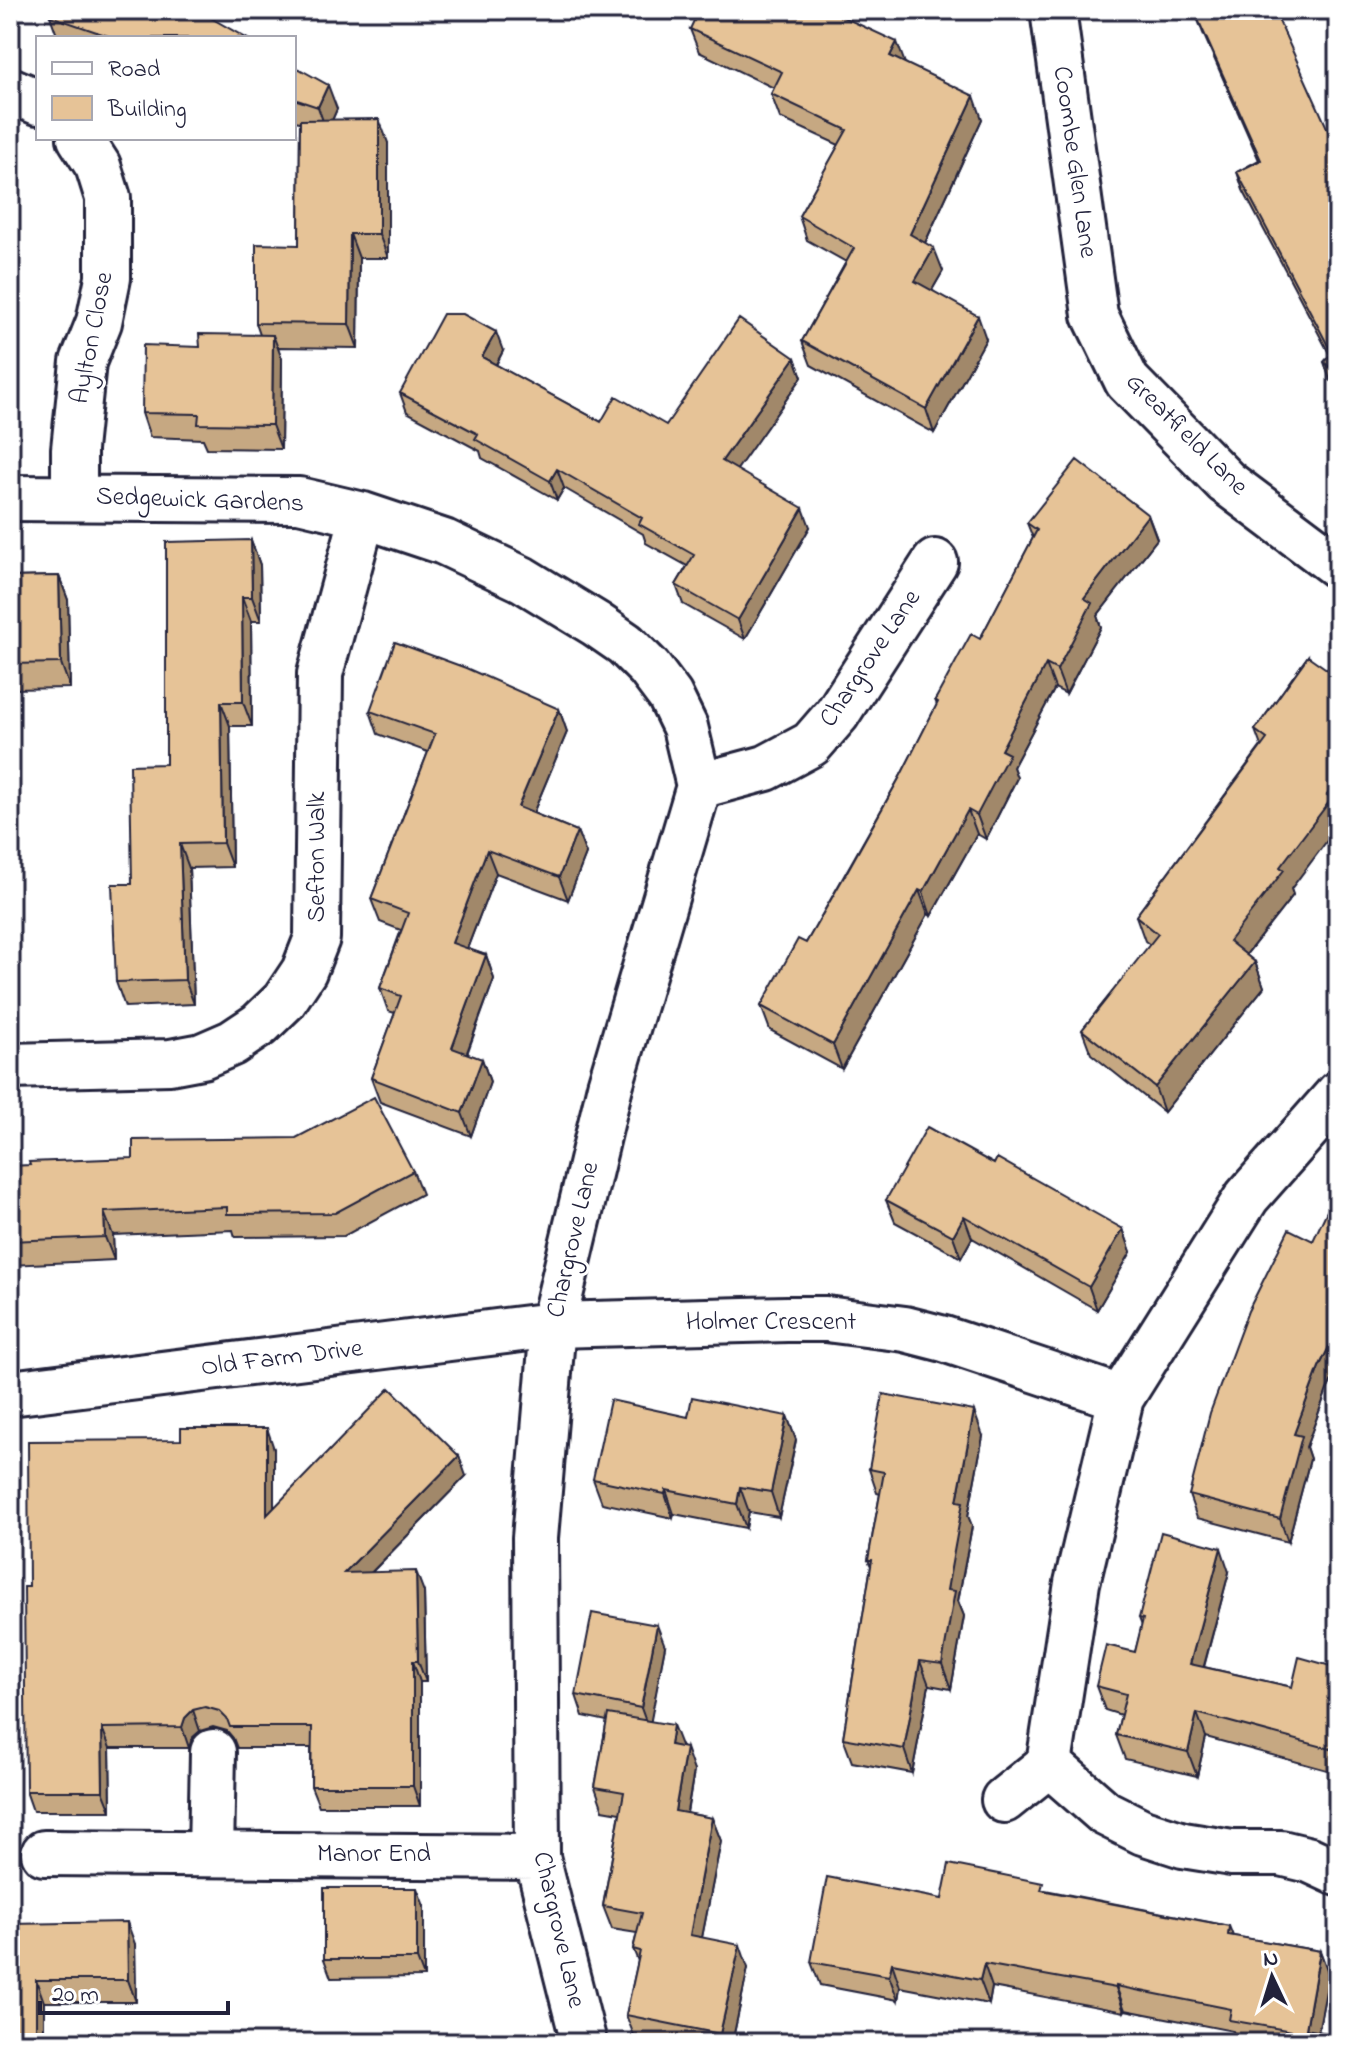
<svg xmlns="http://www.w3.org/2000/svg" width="1348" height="2053" viewBox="0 0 1348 2053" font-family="'Indie Flower',sans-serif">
<rect width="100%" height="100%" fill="#fff"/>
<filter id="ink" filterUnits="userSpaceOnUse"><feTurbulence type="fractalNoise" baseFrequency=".0125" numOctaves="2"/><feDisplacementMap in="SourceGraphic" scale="16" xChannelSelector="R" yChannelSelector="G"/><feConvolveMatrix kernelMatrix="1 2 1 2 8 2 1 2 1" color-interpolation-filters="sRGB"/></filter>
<g filter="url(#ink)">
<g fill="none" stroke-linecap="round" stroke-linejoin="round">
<!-- minor casing -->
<g stroke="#22223b" stroke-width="50">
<path id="minor" d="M1053,10l42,305 32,66 99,101 112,84
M10,90l28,12
M74,497v-48l9,-87 16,-40 9,-44v-80l-10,-32 -18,-28
M10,498l289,2 64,15 81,27 78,37 74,45 29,20 24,24 21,28 15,31 14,59 -89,300 -57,239 -18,213 2,319 47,186
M699,786l67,-18 45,-24 26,-30 98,-152
M10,1066l160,-4 32,-6 30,-13 27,-18 25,-24 20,-30 13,-33 3,-264 43,-159
M10,1393l543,-68 234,-6h39l79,10 39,10 177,59
M1049,1764l56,49 38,19 40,13 49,8h49l29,7 28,13
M1004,1800l45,-36 28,-181 44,-185 126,-201 91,-103
M44,1853l493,4
M211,1854l2,-102"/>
</g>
<!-- minor -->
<use href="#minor" stroke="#fff" stroke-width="44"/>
</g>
<!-- wall -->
<path fill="#c6a882" stroke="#22223b" stroke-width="2" d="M1196,15l135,125 7,12v235l-8,-7 -6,-18 6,-7 -87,-165 -6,-18 22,-12 -56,-127z
M50,16l196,22h-188z
M690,29l215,34 77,56 -57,124 18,28 -11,19 54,49 -52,94 -123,-68 -9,-24 44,-79 -39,-22 -8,-24 40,-71 -59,-27 -9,-24 3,-6 -75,-36z
M294,66l43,43 -5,11 56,23v115h-29l-1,90 -80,-1 4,12 -1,90 -74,-1 -4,-9 -53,-2 -8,-24 58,-66 60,-12 -4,-12 43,-78 1,-123 -6,-1z
M503,351l-7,14 105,57 65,3 129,-67 7,19 -66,93 74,57 -65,112 -62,-35 -7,-19 11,-19 -41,-23 -3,-9 -79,-46 -7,12 -75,-42 -2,-7 -73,-39 -7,-19z
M1148,515l9,24 -60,77 4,11 -35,67 -11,-6 -42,79 4,11 -31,61 -9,-5 -46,82 -3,-2 -86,155 -72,-39 -9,-24 45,-63 95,-168 36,-70 -2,-5 45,-61 53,-101 -6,-15z
M251,540l9,25 1,56h-10l1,105h-22l2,141 -43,1 5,136 -69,3 -9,-25 16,-98 34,-120z
M59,576l9,24 2,88 -60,1v-112z
M1308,656l-17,233 2,6 -47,60 9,7 9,25 -100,125 -73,-58 -9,-24 68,-85 -5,-4 -9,-25 125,-170 -6,-16z
M559,709l8,23 -34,81 44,18 9,23 -18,46 -72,-27 -29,76 19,6 8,24 -27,75 15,5 8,23 -19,54 -91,-34 -9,-24 24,-65 -7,-2 -8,-23 21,-58 -21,-8 -9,-23 57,-147 -50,-18 -8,-23z
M994,1164l129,65 8,23 -34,58 -125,-72 -11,20 -66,-36 -9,-22z
M10,1166l403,5 9,23 -78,42 -109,1 -2,-7 -120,5 1,25 -104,5z
M1338,1211v157l-11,22 -21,57 4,12 -22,83 -91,-24 -8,-23 124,-254 22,-25z
M787,1416l9,24 -17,77 -30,-5 -3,16 -72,-14 -1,4 -71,-15 -9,-24 95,-62z
M983,1436l-15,80 4,10 -14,75 6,15 -13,73 -22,-4 -17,88 -60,-11 -9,-24 28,-172 -3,-6 12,-66 -3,-1 -8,-24z
M274,1449v58l192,-31 -94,96 52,20 2,90h-6v124h-101l-8,-20v-38h-74l-4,-10 -6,-7 -14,-4 -13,4 -8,7 -3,10h-79l1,63h-78l-7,-20 3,-204z
M1229,1572l-25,95 88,20 46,-19v105l-132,-36 -9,39 -72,-17 -9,-24 5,-20 -16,-5 -9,-24 39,-34 7,-26 -3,-8z
M665,1646l-15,75 32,26 12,24 -7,42 25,5 9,23 -19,96 46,31 -16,75h-72l-25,-5 -9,-23 12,-54 -5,-12 4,-16 -25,-4 -9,-23 17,-93 -17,-3 -8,-23 12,-66 -24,-5 -7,-21z
M1045,1890l184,36 4,10 87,15 9,24 -11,57 20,11h-101l-4,-12 -108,-21 -1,2 -132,-25 -3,17 -89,-17 -2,13 -78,-15 -9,-23 131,-63z
M424,1906v71l-93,1 -7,-19z
M10,1924l125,20 1,58h-92v41h-34z"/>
<!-- shaded-wall -->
<path fill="#a1886a" stroke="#22223b" stroke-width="2" d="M897,42l9,24 -16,-10z
M328,85l9,24 -10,23 -9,-25z
M974,96l8,23 -64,139 -8,-24z
M379,119l9,24v115l-9,-24z
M350,234l9,24 -1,90 -9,-24z
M934,248l9,23 -19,33 -9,-23z
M978,316l8,23 -52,94 -8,-24z
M496,332l7,19 -14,26 -7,-20z
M273,335l9,24 -1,90 -9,-24z
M795,358l7,19 -73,104 -7,-20z
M557,469l7,19 -7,12 -7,-19z
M803,508l7,19 -65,112 -7,-19z
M1148,515l9,24 -60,77 4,11 -35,67 -9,-24 27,-72z
M251,540l9,25 1,56 -9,-24z
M59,576l9,24 2,88 -9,-25z
M242,597l9,24 1,105 -9,-24z
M1046,664l9,24 -42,79 4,11 -31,61 -9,-24 24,-65z
M221,702l9,24 2,141 -9,-24z
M559,709l8,23 -41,98 -8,-23z
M1338,780v46l-47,63 2,6 -56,71 -8,-25z
M968,810l9,24 -46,82 -8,-24z
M577,831l9,23 -18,46 -9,-23z
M180,844l9,24 5,136 -9,-24z
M487,850l9,23 -36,94 -8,-24z
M919,890l9,24 -86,155 -9,-24z
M486,955l8,24 -34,92 -8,-23z
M1255,962l9,25 -100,125 -9,-25z
M482,1059l8,23 -19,54 -9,-23z
M104,1212l9,23 1,25 -9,-23z
M964,1216l8,22 -11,20 -8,-22z
M1123,1229l8,23 -34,58 -8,-23z
M1338,1329v39l-11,22 -21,57 4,12 -22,83 -8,-23 14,-85 25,-67z
M974,1411l9,25 -15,80 4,10 -14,75 6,15 -13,73 -9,-25 5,-74 10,-89z
M787,1416l9,24 -17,77 -8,-25z
M267,1428l7,21v86l-7,-20z
M459,1456l7,20 -115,117 -7,-20z
M740,1487l9,25 -3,16 -9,-24z
M666,1490l8,24 -1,4 -8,-24z
M1221,1548l8,24 -31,116 -8,-24z
M416,1571l8,21 2,90 -8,-21z
M657,1625l8,21 -16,84 -8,-22z
M413,1661l7,21v124l-7,-20z
M920,1661l9,24 -17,88 -8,-24z
M193,1710l7,21 -8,7 -3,10 -7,-21 3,-9z
M1197,1713l9,24 -9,39 -9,-24z
M673,1725l9,23 -12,-3z
M102,1728l8,20 1,63 -8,-20z
M686,1748l8,23 -11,63 -8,-23z
M712,1818l9,23 -23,117 -8,-23z
M417,1888l7,18v71l-7,-18z
M127,1922l8,22 1,58 -8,-22z
M740,1945l8,23 -16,75h-9l-3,-9z
M1320,1951l9,24 -13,68 -10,-14z
M892,1963l8,24 -2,13 -9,-24z
M984,1964l8,23 -3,17 -9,-24z
M36,1980l8,22v41h-8z
M1116,1986l9,24 -1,2 -8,-24z"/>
<!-- building -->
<path fill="#e6c397" stroke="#22223b" stroke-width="2" d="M53,10h144l49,28h-132l-64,-22z
M699,10h129l69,32 -7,14 84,40 -64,138 24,14 -19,33 63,35 -52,93 -124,-68 52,-93 -55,-32 48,-86 -76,-36 11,-22 -92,-43z
M1207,10h67l64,142v223l-14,-13 8,-9 -95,-181 24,-12 -65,-145z
M294,66l34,19 -10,22 -24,-8z
M379,119v115h-29l-1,90 -93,-1v-79l43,1 1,-125z
M443,314h20l33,18 -14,25 119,65 15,-26 50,29 73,-106 56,39 -73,103 81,47 -65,112 -62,-35 18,-30 -55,-31 3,-6 -85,-49 -7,12 -75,-42 3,-5 -78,-41z
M199,334l74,1 -1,90 -74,-1 1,-10 -57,-1 1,-68 57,2z
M1077,460l71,55 -64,83 8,5 -35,67 -11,-6 -45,86 8,4 -32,61 -9,-5 -45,82 -4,-2 -86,155 -72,-39 37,-67 8,4 43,-75 52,-93 37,-73 -3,-2 36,-66 9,5 57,-109 -10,-7z
M251,540l1,57h-10l1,105h-22l2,141 -43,1 5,136 -69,2 -4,-98h20l-2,-119 36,-1v-222z
M59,576l2,87 -51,1v-87z
M395,642l71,26 93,41 -41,98 59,24 -18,46 -72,-27 -35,93 34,12 -34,93 30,11 -20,54 -91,-35 30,-82 -21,-8 28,-75 -37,-14 64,-165 -65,-23z
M1308,656l30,21v103l-11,15 5,3 -52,69 4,3 -55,71 26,21 -100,125 -73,-57 76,-96 -22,-18 131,-177 -12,-9z
M374,1097l39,74 -78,42 -108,1v-7l-123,5 1,25 -95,4v-75l20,-1 -1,-3 104,-4v-18l163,-2z
M927,1127l67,37 3,-6 126,71 -34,58 -125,-71 -11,20 -67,-36z
M1327,1211l8,5 3,-5v118l-19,38 -25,67 8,2 -22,83 -91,-24 21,-82 38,-102 41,-82 24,12z
M390,1388l69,68 -115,117 72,-2 2,90h-5v125h-102l1,-59h-82l-3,-8 -8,-8 -14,-4 -12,3 -8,8 -3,9 -80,1 1,63h-77l-2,-204h5l-1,-146 153,-1v-12h86v87z
M883,1394l91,17 -17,90 6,1 -16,88 8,1 -13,73 -22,-3 -16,88 -61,-11 29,-178h-4l16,-88 -15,-3z
M692,1397l95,19 -16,76 -31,-5 -3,17 -71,-14 -1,4 -72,-15 17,-79 78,17z
M1161,1532l60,16 -31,116 102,23 7,-30 39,11v83l-141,-38 -9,39 -72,-17 10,-41 -30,-8 10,-41 29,7 8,-33 -4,-1z
M592,1613l65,12 -16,83 -65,-13z
M608,1714l65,11 -3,20 16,3 -11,63 37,7 -22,117 50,10 -20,89 -94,-19 14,-64 -7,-2 9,-36 -39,-7 21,-114 -29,-5z
M949,1864l94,19 -2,7 188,36 -1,9 92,16 -14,78 32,6v8h-48l2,-12 -63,-11 2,-11 -115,-23v2l-132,-24 -4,16 -88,-17 -3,13 -78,-14 16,-85 115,22z
M324,1888h93v71h-93z
M127,1922l1,58h-92v63h-26v-119z"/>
</g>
<g text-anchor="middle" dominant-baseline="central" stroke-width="6" stroke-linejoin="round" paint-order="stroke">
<!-- street labels -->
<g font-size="26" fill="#22223b" stroke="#fff">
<text transform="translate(1074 162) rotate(82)">Coombe Glen Lane</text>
<text transform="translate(93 338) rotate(-79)">Aylton Close</text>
<text transform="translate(1186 435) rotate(45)">Greatfield Lane</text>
<text transform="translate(200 501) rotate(2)">Sedgewick Gardens</text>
<text transform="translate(871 659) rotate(-56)">Chargrove Lane</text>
<text transform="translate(318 857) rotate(-90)">Sefton Walk</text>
<text transform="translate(574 1240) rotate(-77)">Chargrove Lane</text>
<text x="771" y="1323">Holmer Crescent</text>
<text transform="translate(282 1359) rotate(-7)">Old Farm Drive</text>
<text x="374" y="1855">Manor End</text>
<text transform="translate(558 1930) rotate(77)">Chargrove Lane</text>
</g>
</g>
<!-- margin -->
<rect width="1348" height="2053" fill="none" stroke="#fff" stroke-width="40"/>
<rect x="20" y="20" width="1308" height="2013" fill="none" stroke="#22223b" stroke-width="3" filter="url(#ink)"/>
<!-- legend -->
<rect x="36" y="36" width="260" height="104" fill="#ffffff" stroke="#a7a7b1" stroke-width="2"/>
<rect x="52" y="62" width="40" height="12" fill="#ffffff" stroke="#a7a7b1" stroke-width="2"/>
<text x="108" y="76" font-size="24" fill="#22223b">Road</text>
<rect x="52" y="96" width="40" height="24" fill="#e6c397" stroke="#a7a7b1" stroke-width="2"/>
<text x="108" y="116" font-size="24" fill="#22223b">Building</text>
<!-- north arrow -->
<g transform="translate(1272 1977) rotate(356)" stroke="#ffffff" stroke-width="6" paint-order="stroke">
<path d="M0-6L14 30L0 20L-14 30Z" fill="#22223b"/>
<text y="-12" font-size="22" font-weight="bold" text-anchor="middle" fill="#22223b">N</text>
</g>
<!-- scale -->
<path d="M40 2001v12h188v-12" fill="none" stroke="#22223b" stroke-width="4"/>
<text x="52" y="2001" font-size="24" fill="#22223b" stroke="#ffffff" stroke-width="6" paint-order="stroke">20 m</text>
</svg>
